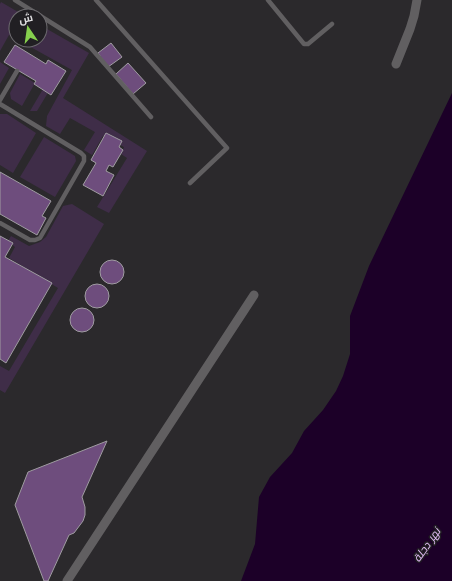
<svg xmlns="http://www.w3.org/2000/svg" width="452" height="581" font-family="'Work Sans',Cairo,sans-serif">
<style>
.green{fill:#3f2d48}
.water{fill:#1c0028}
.building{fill:#6e4d7d;stroke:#9f9ca1}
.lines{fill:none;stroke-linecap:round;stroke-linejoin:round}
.lane{stroke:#615f61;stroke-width:4.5}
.street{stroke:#615f61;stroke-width:9}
.labels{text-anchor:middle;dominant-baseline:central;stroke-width:3;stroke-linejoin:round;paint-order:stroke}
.water-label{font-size:11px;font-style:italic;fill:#e7c0fb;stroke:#211f23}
</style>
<rect width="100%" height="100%" fill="#2b292c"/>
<path class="green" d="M 1,2 L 25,16 L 16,16 L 16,39 L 9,35 L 0,51 L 0,4 Z
M 40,25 L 89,53 L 63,98 L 147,151 L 109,213 L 97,207 L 127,158 L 121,154 L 124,147 L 103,136 L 92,155 L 84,150 L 95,132 L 70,118 L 60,134 L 46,126 L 47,116 L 72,70 L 18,40 L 40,40 Z
M 0,62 L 9,68 L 0,84 Z
M 20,74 L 35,83 L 22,106 L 11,99 L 10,93 Z
M 43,89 L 49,91 L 37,111 L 30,111 Z
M 0,114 L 7,114 L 36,133 L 13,173 L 0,165 Z
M 44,137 L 75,156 L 76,161 L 55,197 L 20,177 Z
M 72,204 L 104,224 L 5,393 L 0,390 L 0,366 L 9,371 L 58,288 L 9,258 L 15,247 L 8,241 L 11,236 L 29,246 L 40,242 L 46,237 L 63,206 Z"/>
<path class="water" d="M 452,93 L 452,581 L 241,581 L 255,544 L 259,497 L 270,477 L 292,453 L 304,431 L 323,410 L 336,391 L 343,376 L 350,354 L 350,316 L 369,266 Z"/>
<path class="building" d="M 111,43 L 122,57 L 108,67 L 98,53 Z
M 15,45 L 46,64 L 48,60 L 66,71 L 51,95 L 34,84 L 36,81 L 4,62 Z
M 128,63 L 146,83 L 133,94 L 116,74 Z
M 106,133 L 122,141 L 119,147 L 123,150 L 113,167 L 109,165 L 106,171 L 114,175 L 103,196 L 83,185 L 96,163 L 91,160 Z
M 0,172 L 51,201 L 42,216 L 46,218 L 37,235 L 0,214 Z
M 0,236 L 13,243 L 5,257 L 52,283 L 6,363 L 0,359 Z
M100 272a12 12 0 1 1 24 0a12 12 0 1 1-24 0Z
M85 296a12 12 0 1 1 24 0a12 12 0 1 1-24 0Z
M70 320a12 12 0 1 1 24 0a12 12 0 1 1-24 0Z
M 107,441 L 82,497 L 85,507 L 85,515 L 83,521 L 74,533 L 69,535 L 48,581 L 44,581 L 15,505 L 28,472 Z"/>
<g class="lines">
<path class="lane" d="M 15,0 L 90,47 L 151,117
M 96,0 L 227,148 L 190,183
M 268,0 L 304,44 L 308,44 L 332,24
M 0,100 L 17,71
M 0,104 L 81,153 L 84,156 L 84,161 L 40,238 L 35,240 L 30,240 L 0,223"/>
<path class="street" d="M 396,64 L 410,29 L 414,16 L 417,0
M 67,581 L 254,295"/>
</g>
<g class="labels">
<g class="water-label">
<text transform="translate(427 545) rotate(-55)">نهر دجلة</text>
</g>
</g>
<g transform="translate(28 28) rotate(347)"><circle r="19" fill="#211f23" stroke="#6d6b6f"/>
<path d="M0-3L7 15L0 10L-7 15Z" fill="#85cf4d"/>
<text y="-6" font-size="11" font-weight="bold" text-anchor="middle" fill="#dfdee0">ش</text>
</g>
</svg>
